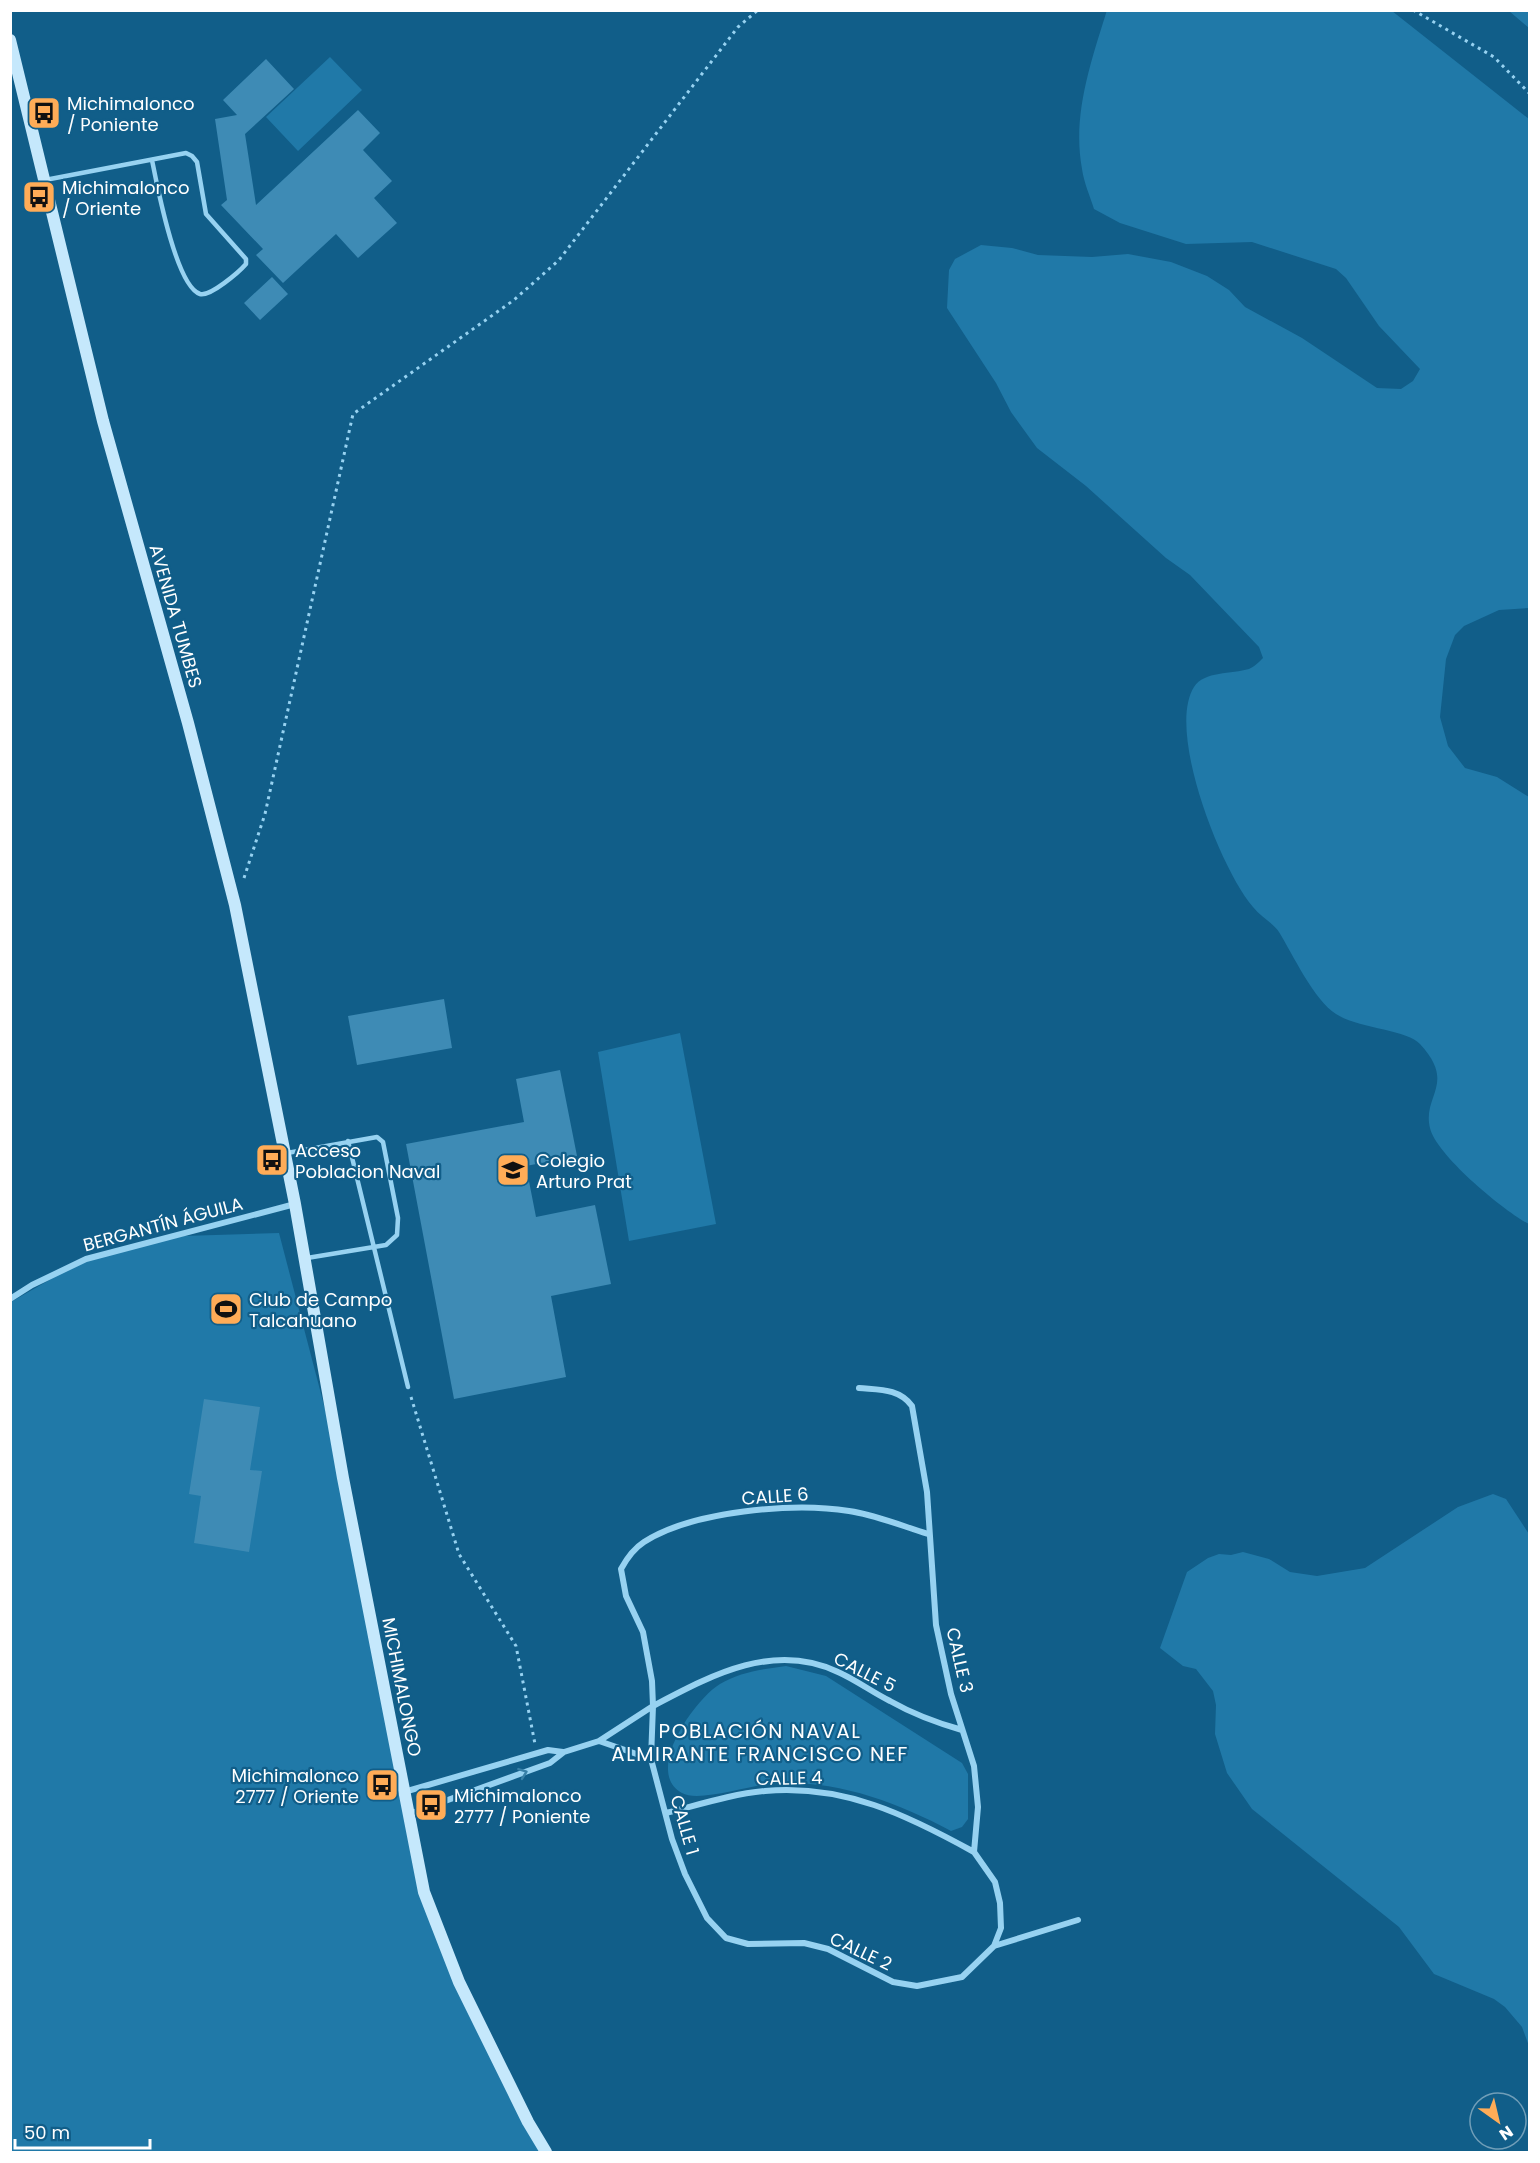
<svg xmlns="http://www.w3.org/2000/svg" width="1540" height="2163" font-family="Poppins,sans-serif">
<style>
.green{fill:#2079a8}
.building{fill:#3e8bb5}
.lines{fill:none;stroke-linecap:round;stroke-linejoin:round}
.path{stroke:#97d2f1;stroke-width:3;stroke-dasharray:3 4.5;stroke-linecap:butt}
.lane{stroke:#97d2f1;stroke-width:4.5}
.street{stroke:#97d2f1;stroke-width:6}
.secondary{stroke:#c5e8fc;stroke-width:12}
.oneway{stroke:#3981a8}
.labels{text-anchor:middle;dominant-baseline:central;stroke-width:4.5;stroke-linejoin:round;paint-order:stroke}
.poi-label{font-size:18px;fill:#fff;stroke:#115e89;text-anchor:start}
.street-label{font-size:18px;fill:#fff;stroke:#115e89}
.neighbourhood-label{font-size:20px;letter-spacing:1.5px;fill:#fff;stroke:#115e89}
</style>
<rect width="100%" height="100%" fill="#115e89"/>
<path class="green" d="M 1107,10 L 1392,11 L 1529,119 L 1529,608 L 1499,610 L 1464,626 L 1455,635 L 1446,659 L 1440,717 L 1448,746 L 1465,768 L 1497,777 L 1529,797 L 1529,1224 C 1505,1212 1436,1155 1430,1128 C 1422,1095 1457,1084 1420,1044 C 1408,1030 1357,1028 1336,1014 C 1314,1000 1293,955 1279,932 C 1272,922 1261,917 1253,907 C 1221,870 1166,731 1194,687 C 1204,671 1232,674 1249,669 C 1254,667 1259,662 1263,658 L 1259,647 L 1190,575 L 1166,558 L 1086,486 L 1037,448 L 1011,412 L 996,383 L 947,308 L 949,270 L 955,259 L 981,245 L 1012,248 L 1038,255 L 1092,257 L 1128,254 L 1171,262 L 1207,276 L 1229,290 L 1245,307 L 1302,338 L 1377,388 L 1401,389 L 1413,381 L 1420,369 L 1379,326 L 1346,278 L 1336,269 L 1252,242 L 1186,244 L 1120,223 L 1094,209 C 1090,196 1084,183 1082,169 C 1072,115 1091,62 1107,10 Z
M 1509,11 L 1529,11 L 1529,28 Z
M 330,57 L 362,90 L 298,151 L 266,117 Z
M 680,1033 L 716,1224 L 629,1241 L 598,1052 Z
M 279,1233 L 343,1478 L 426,1900 L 547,2152 L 11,2152 L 11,1302 L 86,1259 L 183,1236 Z
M 1493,1494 L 1506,1499 L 1529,1534 L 1529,2046 L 1522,2027 L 1505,2007 L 1494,1999 L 1434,1974 L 1399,1927 L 1252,1809 L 1227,1773 L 1215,1734 L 1216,1705 L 1213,1691 L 1196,1669 L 1183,1666 L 1160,1648 L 1187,1572 L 1208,1558 L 1219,1554 L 1231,1555 L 1243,1552 L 1269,1559 L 1290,1572 L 1317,1576 L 1365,1568 L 1458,1507 Z
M 786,1666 L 826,1676 L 962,1763 L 968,1774 L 968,1819 L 962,1827 L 951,1831 C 896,1802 840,1781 776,1783 C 754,1784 699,1803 682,1793 C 643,1772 695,1699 720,1684 C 740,1672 764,1669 786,1666 Z"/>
<path class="building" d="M 266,59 L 294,89 L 245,134 L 256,205 L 358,110 L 380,133 L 363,150 L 392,181 L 374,198 L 397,223 L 358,258 L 336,234 L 283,283 L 256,255 L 263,249 L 221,205 L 227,200 L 215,119 L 237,115 L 223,100 Z
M 272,277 L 288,294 L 260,320 L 244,303 Z
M 444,999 L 452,1048 L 357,1065 L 348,1016 Z
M 560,1070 L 577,1156 L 526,1166 L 536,1217 L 595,1205 L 611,1284 L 551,1296 L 566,1377 L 454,1399 L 406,1144 L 524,1122 L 516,1079 Z
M 204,1399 L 260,1407 L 250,1470 L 262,1471 L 249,1552 L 194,1543 L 201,1496 L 189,1494 Z"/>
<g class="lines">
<path class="path" d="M 1413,10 L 1494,57 L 1530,94
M 244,878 L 265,814 L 353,414 L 514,300 L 559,260 L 738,27 L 758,10
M 411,1397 L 459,1554 L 516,1646 L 535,1744"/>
<path class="lane" d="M 45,180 L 186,153 L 192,156 L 197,162 L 206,214 L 246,259 L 246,264 C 239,272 210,297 200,294 C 176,286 157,185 152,160
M 348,1141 L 408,1387
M 287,1153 L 377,1137 L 383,1142 L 398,1218 L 397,1235 L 386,1245 L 307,1258"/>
<path class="street" d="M 10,1299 L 32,1285 L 86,1259 L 295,1204
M 859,1388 C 878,1390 899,1388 912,1406 L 927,1492 L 936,1625 L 951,1694 L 974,1766 L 978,1807 L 974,1852 L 995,1882 L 1000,1903 L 1001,1928 L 994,1946 L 962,1977 L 917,1986 L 893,1982 L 828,1949 L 804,1943 L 748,1944 L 726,1938 L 707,1918 L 685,1874 L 672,1839 L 651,1759 L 653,1706 C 710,1676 773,1641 838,1672 C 856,1680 872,1692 890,1701 C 913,1714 937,1723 962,1730
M 599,1741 L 651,1759
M 404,1792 L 548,1750 L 563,1752
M 666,1813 C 698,1805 732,1794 765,1791 C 844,1784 907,1815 974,1852
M 409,1814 L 550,1763 L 564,1752 L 599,1741 L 653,1706 L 652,1681 L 643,1632 L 626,1596 L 621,1569 C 627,1558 633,1549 644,1542 C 692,1511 794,1502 849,1511 C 876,1515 902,1526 928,1534
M 994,1946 L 1078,1920"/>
<path class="secondary" d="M 10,40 L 103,421 L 188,723 L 235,905 L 295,1204 L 343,1478 L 424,1892 L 459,1982 L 528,2122 L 546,2152"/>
</g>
<defs><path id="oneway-chevron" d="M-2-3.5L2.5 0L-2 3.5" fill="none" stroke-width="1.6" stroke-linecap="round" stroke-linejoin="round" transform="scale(1.5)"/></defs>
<use class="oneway" href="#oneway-chevron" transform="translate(523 1773) rotate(-20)"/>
<defs>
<g id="bus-square" transform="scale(1.725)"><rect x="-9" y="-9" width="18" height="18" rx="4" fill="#ffac57" stroke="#115e89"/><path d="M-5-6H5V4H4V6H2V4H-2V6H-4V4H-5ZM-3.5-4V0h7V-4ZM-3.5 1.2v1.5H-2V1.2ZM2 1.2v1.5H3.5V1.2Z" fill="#111"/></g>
<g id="school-square" transform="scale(1.725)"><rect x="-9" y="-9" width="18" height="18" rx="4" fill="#ffac57" stroke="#115e89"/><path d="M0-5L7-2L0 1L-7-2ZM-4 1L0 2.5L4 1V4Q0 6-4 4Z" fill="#111"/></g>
<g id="stadium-square" transform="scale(1.725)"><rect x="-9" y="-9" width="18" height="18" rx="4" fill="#ffac57" stroke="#115e89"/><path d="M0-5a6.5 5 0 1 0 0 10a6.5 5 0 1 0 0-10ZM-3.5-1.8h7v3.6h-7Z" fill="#111"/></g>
</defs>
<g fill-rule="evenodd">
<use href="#bus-square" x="44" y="113"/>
<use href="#bus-square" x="39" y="197"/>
<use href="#bus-square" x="272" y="1160"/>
<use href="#school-square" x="513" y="1170"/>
<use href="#stadium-square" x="226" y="1309"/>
<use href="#bus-square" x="382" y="1785"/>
<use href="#bus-square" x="431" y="1805"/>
</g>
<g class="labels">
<g class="poi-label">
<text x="67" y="103">Michimalonco<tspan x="67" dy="21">/ Poniente</tspan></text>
<text x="62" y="187">Michimalonco<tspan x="62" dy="21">/ Oriente</tspan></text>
<text x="295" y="1150">Acceso<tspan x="295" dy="21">Poblacion Naval</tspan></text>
<text x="536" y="1160">Colegio<tspan x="536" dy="21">Arturo Prat</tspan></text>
<text x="249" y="1299">Club de Campo<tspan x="249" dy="21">Talcahuano</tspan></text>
<text x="359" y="1775" text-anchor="end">Michimalonco<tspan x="359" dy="21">2777 / Oriente</tspan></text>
<text x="454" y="1795">Michimalonco<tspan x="454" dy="21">2777 / Poniente</tspan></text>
</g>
<g class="street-label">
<text transform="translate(176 616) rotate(74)">AVENIDA TUMBES</text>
<text transform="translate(163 1224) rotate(-15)">BERGANTÍN ÁGUILA</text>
<text transform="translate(775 1496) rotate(-4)">CALLE 6</text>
<text transform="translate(960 1660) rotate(77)">CALLE 3</text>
<text transform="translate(865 1672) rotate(27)">CALLE 5</text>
<text transform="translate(402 1687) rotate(79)">MICHIMALONGO</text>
<text transform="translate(789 1778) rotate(-1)">CALLE 4</text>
<text transform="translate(685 1825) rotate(74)">CALLE 1</text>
<text transform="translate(861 1951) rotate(25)">CALLE 2</text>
</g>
<g class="neighbourhood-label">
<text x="760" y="1731">POBLACIÓN NAVAL<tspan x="760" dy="23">ALMIRANTE FRANCISCO NEF</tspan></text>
</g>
</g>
<rect width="1540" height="2163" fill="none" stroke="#ffffff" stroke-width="24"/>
<g transform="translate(1498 2121) rotate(146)"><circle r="28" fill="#115e89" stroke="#709eb8" stroke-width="1.5"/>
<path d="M0-4.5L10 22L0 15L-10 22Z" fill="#ffac57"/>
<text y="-9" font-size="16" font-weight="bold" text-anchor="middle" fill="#ffffff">N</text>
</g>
<path d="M15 2139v9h135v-9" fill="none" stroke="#ffffff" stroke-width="3"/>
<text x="24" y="2139" font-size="18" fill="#ffffff" stroke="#115e89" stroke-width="4.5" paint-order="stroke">50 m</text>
</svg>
